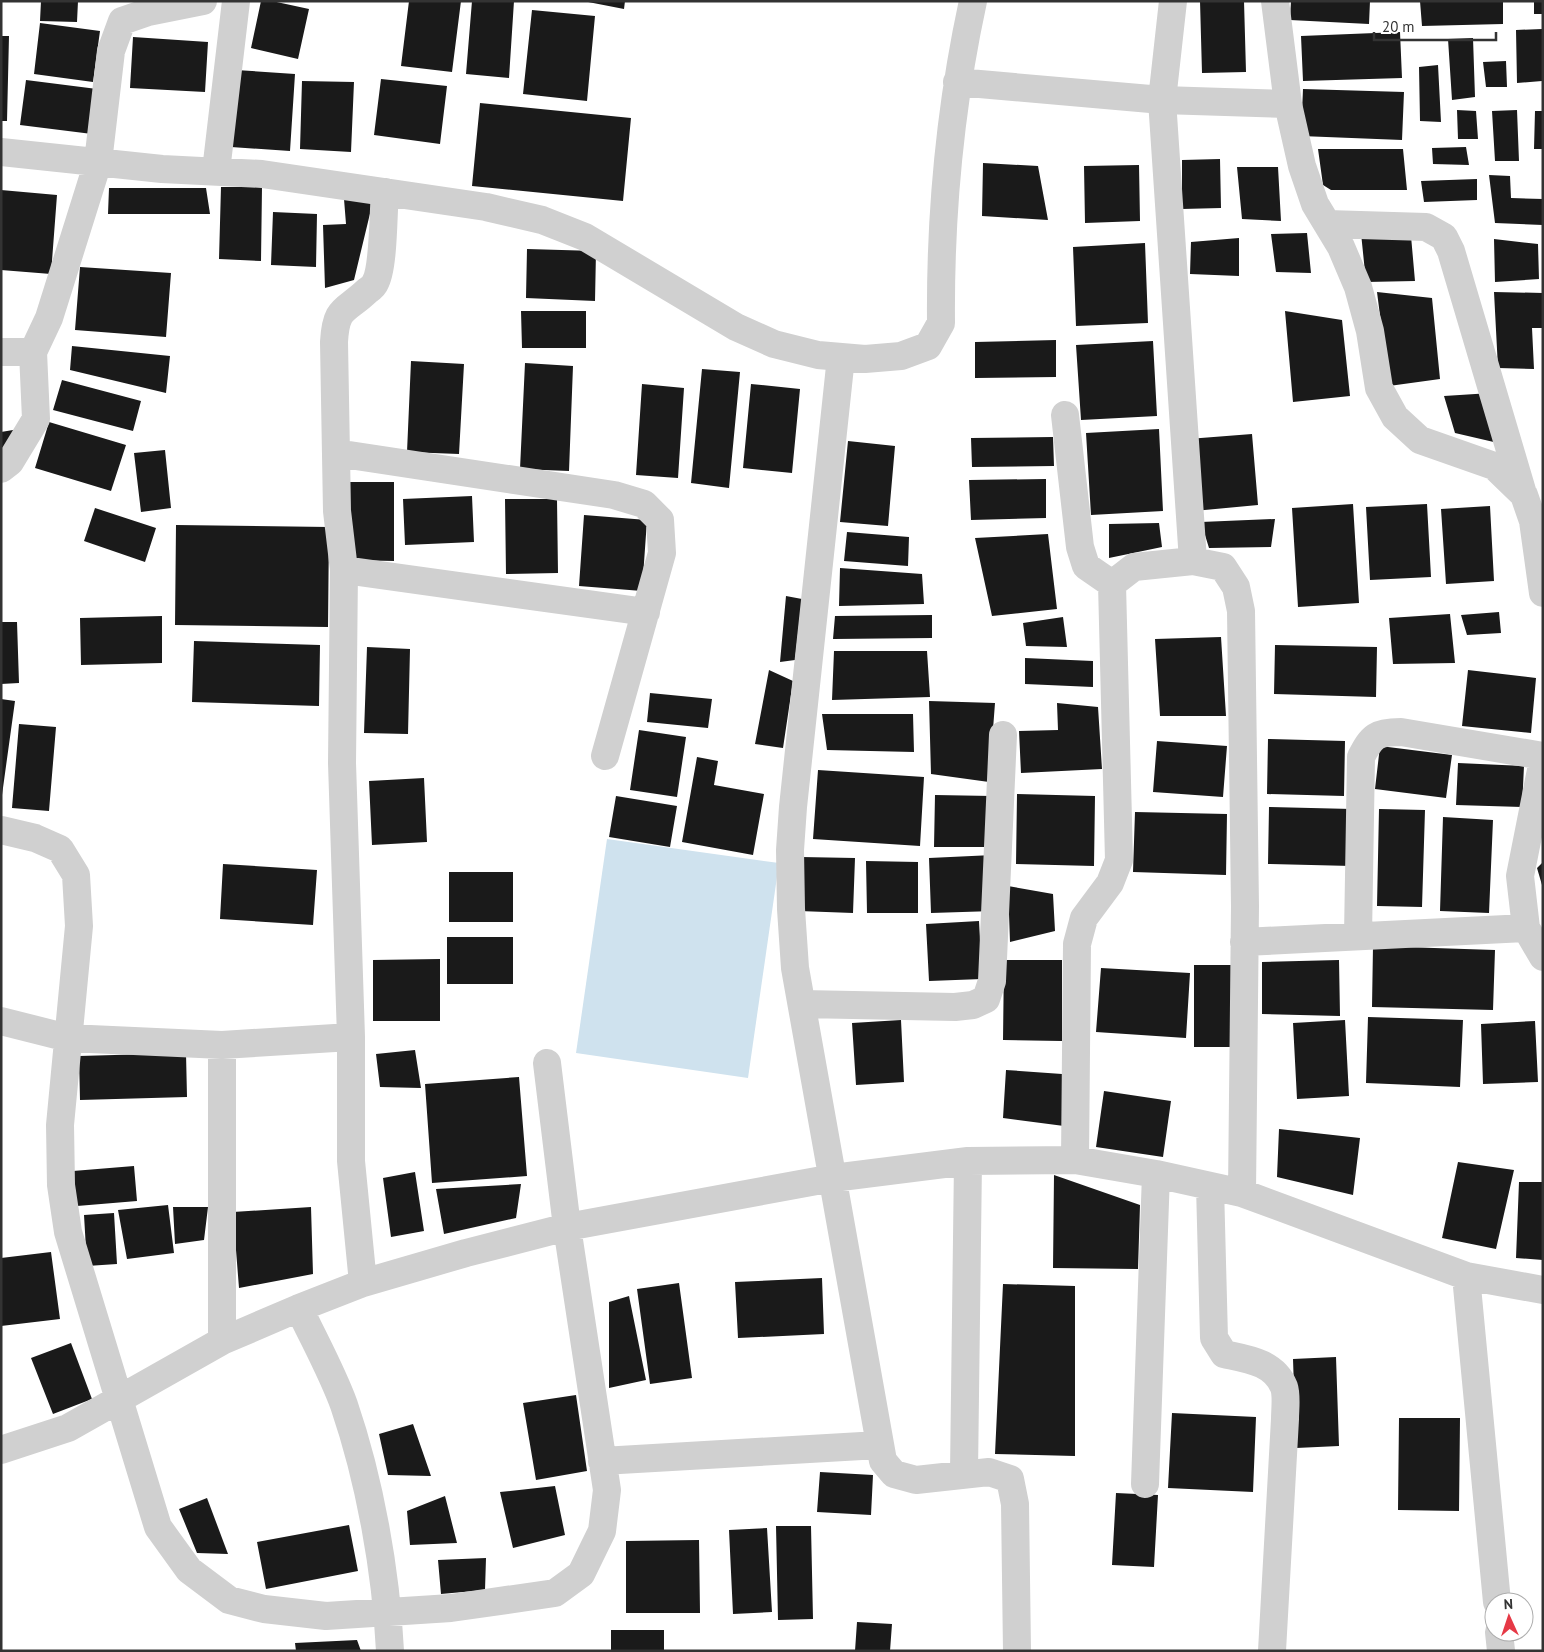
<svg xmlns="http://www.w3.org/2000/svg" width="1544" height="1652" font-family="'PT Sans',sans-serif">
<style>
.water{fill:#cfe2ee}
.building{fill:#1a1a1a}
.lines{fill:none;stroke-linecap:round;stroke-linejoin:round}
.minor{stroke:#d0d0d0;stroke-width:28}
</style>
<rect width="100%" height="100%" fill="#fff"/>
<path class="water" d="M 607,839 L 779,863 L 748,1078 L 576,1053 Z"/>
<path class="building" d="M 41,1 L 78,1 L 77,22 L 40,21 Z
M 261,1 L 272,1 L 309,9 L 298,59 L 251,48 Z
M 409,1 L 461,1 L 452,72 L 401,66 Z
M 472,1 L 514,1 L 509,78 L 466,74 Z
M 583,1 L 625,1 L 624,9 Z
M 1200,1 L 1244,1 L 1246,72 L 1202,73 Z
M 1291,1 L 1370,1 L 1369,24 L 1290,20 Z
M 1420,1 L 1503,1 L 1503,24 L 1422,26 Z
M 1534,1 L 1543,1 L 1543,14 L 1534,14 Z
M 532,10 L 595,16 L 587,101 L 523,94 Z
M 40,23 L 100,31 L 93,82 L 34,74 Z
M 1542,29 L 1542,81 L 1517,83 L 1516,30 Z
M 1400,32 L 1402,78 L 1303,81 L 1301,36 Z
M 1,36 L 9,36 L 7,121 L 1,121 Z
M 133,37 L 208,42 L 205,92 L 130,88 Z
M 1473,38 L 1475,97 L 1452,100 L 1448,39 Z
M 1506,61 L 1507,87 L 1486,87 L 1483,62 Z
M 1438,65 L 1441,122 L 1420,121 L 1419,67 Z
M 236,70 L 295,74 L 290,151 L 231,147 Z
M 381,79 L 447,86 L 440,144 L 374,135 Z
M 26,80 L 97,89 L 92,134 L 20,125 Z
M 302,81 L 354,82 L 351,152 L 300,149 Z
M 1303,89 L 1404,92 L 1402,140 L 1301,136 Z
M 480,103 L 631,118 L 623,201 L 472,186 Z
M 1457,110 L 1476,111 L 1478,139 L 1458,139 Z
M 1517,110 L 1519,161 L 1495,161 L 1492,111 Z
M 1535,111 L 1543,111 L 1543,149 L 1534,149 Z
M 1466,147 L 1469,165 L 1433,164 L 1432,148 Z
M 1318,149 L 1403,149 L 1407,190 L 1331,190 L 1323,185 Z
M 1220,159 L 1221,208 L 1182,209 L 1182,160 Z
M 983,163 L 1038,166 L 1048,220 L 982,216 Z
M 1139,165 L 1140,221 L 1085,223 L 1084,166 Z
M 1237,167 L 1278,167 L 1281,221 L 1242,219 Z
M 1489,175 L 1510,176 L 1511,198 L 1543,199 L 1543,225 L 1495,223 Z
M 1477,179 L 1477,200 L 1424,202 L 1421,181 Z
M 221,187 L 262,187 L 261,261 L 219,259 Z
M 109,188 L 206,188 L 210,214 L 108,214 Z
M 1,190 L 57,195 L 51,274 L 1,270 Z
M 374,197 L 354,280 L 325,288 L 323,225 L 346,224 L 344,199 Z
M 273,212 L 317,214 L 316,267 L 271,265 Z
M 1307,233 L 1311,273 L 1276,272 L 1271,234 Z
M 1361,233 L 1411,236 L 1415,281 L 1366,282 Z
M 1239,238 L 1239,276 L 1190,274 L 1191,242 Z
M 1494,239 L 1538,244 L 1539,279 L 1495,282 Z
M 1145,243 L 1148,323 L 1076,326 L 1073,247 Z
M 527,249 L 596,251 L 595,301 L 526,298 Z
M 80,267 L 171,273 L 166,337 L 75,330 Z
M 1377,292 L 1432,298 L 1440,379 L 1389,386 Z
M 1494,292 L 1543,293 L 1543,328 L 1532,328 L 1534,369 L 1498,368 Z
M 521,311 L 586,311 L 586,348 L 522,348 Z
M 1285,311 L 1342,320 L 1350,396 L 1293,402 Z
M 1056,340 L 1056,377 L 975,378 L 975,342 Z
M 1153,341 L 1157,416 L 1081,420 L 1076,345 Z
M 72,346 L 170,356 L 166,393 L 70,370 Z
M 411,361 L 464,364 L 459,454 L 407,452 Z
M 525,363 L 573,366 L 569,471 L 520,469 Z
M 702,369 L 740,372 L 729,488 L 691,483 Z
M 62,380 L 141,401 L 133,431 L 53,410 Z
M 642,384 L 684,388 L 678,478 L 636,475 Z
M 751,384 L 800,389 L 792,473 L 743,468 Z
M 1491,393 L 1498,443 L 1455,433 L 1444,396 Z
M 49,422 L 126,445 L 111,491 L 35,468 Z
M 1159,429 L 1163,511 L 1091,515 L 1086,433 Z
M 13,430 L 16,444 L 1,448 L 1,432 Z
M 1252,434 L 1258,505 L 1194,511 L 1188,439 Z
M 1053,437 L 1054,466 L 972,467 L 971,438 Z
M 848,441 L 895,446 L 888,526 L 840,522 Z
M 165,450 L 171,508 L 141,512 L 134,453 Z
M 1046,479 L 1046,518 L 971,520 L 969,480 Z
M 349,482 L 394,482 L 394,561 L 348,560 Z
M 472,496 L 474,542 L 405,545 L 403,499 Z
M 505,499 L 557,499 L 558,573 L 506,574 Z
M 1353,504 L 1359,603 L 1298,607 L 1292,508 Z
M 1427,504 L 1431,577 L 1370,580 L 1366,507 Z
M 1490,506 L 1494,581 L 1446,584 L 1441,509 Z
M 95,508 L 156,528 L 145,562 L 84,541 Z
M 584,515 L 647,520 L 642,591 L 579,586 Z
M 1275,519 L 1271,547 L 1209,548 L 1201,522 Z
M 1159,523 L 1162,547 L 1109,558 L 1109,524 Z
M 176,525 L 329,527 L 328,627 L 175,625 Z
M 847,532 L 909,537 L 908,566 L 844,561 Z
M 1048,534 L 1057,609 L 992,616 L 975,538 Z
M 840,568 L 922,574 L 924,604 L 839,606 Z
M 786,596 L 802,599 L 795,660 L 780,662 Z
M 1499,612 L 1501,633 L 1467,635 L 1461,615 Z
M 1450,614 L 1455,663 L 1393,664 L 1389,618 Z
M 932,615 L 932,638 L 833,639 L 835,616 Z
M 162,616 L 162,663 L 81,665 L 80,618 Z
M 1063,617 L 1067,647 L 1026,646 L 1023,623 Z
M 1,622 L 17,622 L 19,683 L 1,684 Z
M 1221,637 L 1226,716 L 1160,716 L 1155,639 Z
M 194,641 L 320,645 L 319,706 L 192,702 Z
M 1275,645 L 1377,647 L 1376,697 L 1274,694 Z
M 367,647 L 410,649 L 408,734 L 364,733 Z
M 834,651 L 927,651 L 930,697 L 832,700 Z
M 1025,658 L 1093,661 L 1093,687 L 1025,684 Z
M 769,670 L 793,681 L 783,748 L 755,744 Z
M 1468,670 L 1536,678 L 1531,733 L 1462,726 Z
M 650,693 L 712,699 L 708,728 L 647,722 Z
M 1,699 L 15,701 L 2,795 L 1,795 Z
M 929,701 L 995,703 L 989,782 L 931,774 Z
M 1057,703 L 1098,707 L 1102,769 L 1021,773 L 1019,731 L 1058,730 Z
M 822,714 L 913,714 L 914,752 L 827,750 Z
M 19,724 L 56,727 L 49,811 L 12,808 Z
M 639,730 L 686,737 L 677,797 L 630,790 Z
M 1268,739 L 1345,741 L 1344,796 L 1267,794 Z
M 1157,741 L 1227,746 L 1223,797 L 1153,792 Z
M 1380,746 L 1452,755 L 1446,798 L 1375,789 Z
M 697,757 L 718,761 L 714,785 L 764,794 L 753,855 L 682,842 Z
M 1458,763 L 1524,766 L 1522,807 L 1456,805 Z
M 818,770 L 924,777 L 920,846 L 813,839 Z
M 424,778 L 427,842 L 372,845 L 369,781 Z
M 1017,794 L 1095,796 L 1094,866 L 1016,864 Z
M 935,795 L 992,796 L 992,847 L 934,847 Z
M 616,796 L 677,806 L 670,847 L 609,837 Z
M 1269,807 L 1352,809 L 1352,866 L 1268,864 Z
M 1379,809 L 1425,810 L 1422,907 L 1377,906 Z
M 1135,812 L 1227,814 L 1226,875 L 1133,872 Z
M 1443,817 L 1493,820 L 1489,913 L 1440,911 Z
M 993,855 L 994,911 L 931,913 L 929,858 Z
M 801,857 L 855,858 L 853,913 L 799,911 Z
M 866,861 L 918,862 L 918,913 L 867,913 Z
M 1543,862 L 1543,885 L 1542,885 L 1537,868 Z
M 223,864 L 317,870 L 313,925 L 220,919 Z
M 449,872 L 513,872 L 513,922 L 449,922 Z
M 1008,886 L 1053,894 L 1055,931 L 1010,942 Z
M 979,921 L 982,979 L 929,981 L 926,924 Z
M 447,937 L 513,937 L 513,984 L 447,984 Z
M 1373,946 L 1495,950 L 1493,1010 L 1372,1007 Z
M 440,959 L 440,1021 L 373,1021 L 373,960 Z
M 1004,960 L 1062,960 L 1062,1041 L 1003,1040 Z
M 1339,960 L 1340,1016 L 1262,1014 L 1262,962 Z
M 1194,965 L 1232,965 L 1231,1047 L 1194,1047 Z
M 1101,968 L 1190,973 L 1186,1038 L 1096,1032 Z
M 1368,1017 L 1463,1020 L 1460,1087 L 1366,1083 Z
M 901,1020 L 904,1082 L 856,1085 L 852,1023 Z
M 1345,1020 L 1349,1096 L 1297,1099 L 1293,1023 Z
M 1535,1021 L 1538,1082 L 1483,1084 L 1481,1024 Z
M 415,1050 L 421,1088 L 380,1087 L 376,1054 Z
M 186,1053 L 187,1097 L 80,1100 L 79,1056 Z
M 1006,1070 L 1062,1074 L 1064,1126 L 1003,1118 Z
M 519,1077 L 527,1176 L 432,1183 L 425,1084 Z
M 1104,1091 L 1171,1101 L 1163,1157 L 1096,1147 Z
M 1279,1129 L 1360,1138 L 1353,1195 L 1277,1177 Z
M 1458,1162 L 1514,1170 L 1496,1249 L 1442,1238 Z
M 134,1166 L 137,1201 L 77,1206 L 73,1171 Z
M 415,1172 L 424,1231 L 391,1237 L 383,1178 Z
M 1054,1175 L 1140,1205 L 1138,1269 L 1053,1268 Z
M 1519,1182 L 1543,1182 L 1543,1260 L 1516,1258 Z
M 521,1184 L 516,1218 L 444,1234 L 436,1189 Z
M 168,1205 L 174,1253 L 127,1259 L 118,1210 Z
M 173,1207 L 208,1207 L 204,1240 L 175,1244 Z
M 311,1207 L 313,1274 L 239,1288 L 233,1212 Z
M 114,1213 L 117,1264 L 87,1266 L 84,1215 Z
M 51,1252 L 60,1319 L 1,1326 L 1,1258 Z
M 822,1278 L 824,1334 L 738,1338 L 735,1282 Z
M 679,1283 L 692,1378 L 650,1384 L 637,1289 Z
M 1003,1284 L 1075,1286 L 1075,1456 L 995,1454 Z
M 629,1296 L 646,1380 L 609,1388 L 609,1302 Z
M 71,1343 L 92,1399 L 53,1414 L 31,1358 Z
M 1336,1357 L 1339,1446 L 1296,1448 L 1293,1359 Z
M 576,1395 L 587,1471 L 536,1480 L 523,1403 Z
M 1172,1413 L 1256,1417 L 1253,1492 L 1168,1488 Z
M 1399,1418 L 1460,1418 L 1459,1511 L 1398,1510 Z
M 413,1424 L 431,1476 L 388,1475 L 379,1434 Z
M 820,1472 L 873,1475 L 871,1515 L 817,1512 Z
M 555,1486 L 565,1535 L 513,1548 L 500,1492 Z
M 1116,1493 L 1158,1495 L 1154,1567 L 1112,1565 Z
M 445,1496 L 457,1543 L 410,1545 L 407,1511 Z
M 207,1498 L 228,1554 L 197,1553 L 179,1509 Z
M 349,1525 L 358,1571 L 266,1589 L 257,1542 Z
M 776,1526 L 811,1526 L 813,1619 L 778,1620 Z
M 767,1528 L 772,1612 L 733,1614 L 729,1530 Z
M 699,1540 L 700,1613 L 626,1613 L 626,1541 Z
M 486,1558 L 485,1590 L 441,1594 L 438,1560 Z
M 857,1622 L 892,1624 L 890,1651 L 855,1651 Z
M 611,1630 L 664,1630 L 664,1651 L 611,1651 Z
M 357,1640 L 361,1651 L 296,1651 L 295,1643 Z"/>
<g class="lines">
<path class="minor" d="M 1173,1 L 1162,100 L 1193,561
M 1275,1 L 1288,104 L 1302,166 L 1315,204 L 1341,247 L 1358,287 L 1370,331 L 1379,388 L 1395,417 L 1420,440 L 1494,466 L 1524,495 L 1533,521 L 1543,593
M 957,82 L 1162,100 L 1288,104
M 1,152 L 162,169 L 262,174 L 486,207 L 542,220 L 585,237 L 736,327 L 774,344 L 818,355 L 865,359 L 901,356 L 928,346 L 941,323 C 940,215 950,107 973,1
M 216,171 L 236,1
M 1327,224 L 1426,227 L 1444,237 L 1451,251 L 1523,494
M 1,352 L 33,352
M 841,357 L 793,807 L 790,850 L 791,909 L 795,968 L 883,1461 L 894,1474 L 916,1480 L 989,1472 L 1010,1479 L 1015,1504 L 1017,1651
M 1065,415 L 1080,547 L 1086,566 L 1112,584
M 336,453 L 614,495 L 644,504 L 660,520 L 662,553 L 605,756
M 1,469 L 10,462 L 36,419 L 33,352 L 49,318 L 98,162 L 111,51 L 122,21 L 148,12 L 203,1
M 344,570 L 646,612
M 1543,760 L 1520,876 L 1526,928 L 1543,957
M 1,830 L 35,838 L 60,849 L 76,875 L 79,926 L 60,1125 L 61,1185 L 68,1232 L 158,1527 L 189,1570 L 229,1600 L 264,1609 L 326,1616 L 451,1608 L 555,1593 L 581,1574 L 602,1531 L 607,1490 L 567,1227 L 547,1063
M 1358,936 L 1361,757 C 1372,736 1376,732 1401,732 L 1543,756
M 1244,942 L 1526,928
M 802,1004 L 955,1007 L 973,1005 L 986,999 L 992,981 L 1003,735
M 1,1021 L 68,1038 L 222,1045 L 351,1037
M 222,1045 L 222,1341
M 1075,1160 L 1077,944 L 1084,918 L 1110,883 L 1119,860 L 1112,584 L 1134,567 L 1193,561 L 1223,567 L 1236,587 L 1241,611 L 1245,906 L 1242,1193
M 1210,1186 L 1214,1338 L 1224,1354 C 1247,1359 1274,1362 1284,1387 C 1287,1396 1285,1409 1285,1419 L 1272,1651
M 1466,1276 L 1497,1602
M 363,1283 L 351,1161 L 351,1037 L 342,763 L 344,570 L 337,511 L 334,342 C 336,306 345,312 367,291 C 370,289 374,286 375,283 C 384,268 383,212 385,192
M 299,1308 C 314,1340 332,1372 344,1405 C 370,1481 386,1571 390,1651
M 1,1450 L 68,1428 L 222,1341 L 299,1308 L 363,1283 L 466,1253 L 567,1227 L 833,1178 L 968,1161 L 1075,1160 L 1156,1174 L 1242,1193 L 1466,1276 L 1543,1290
M 602,1461 L 879,1445
M 964,1473 L 968,1161
M 1145,1484 L 1156,1174
M 1499,1632 L 1501,1651"/>
</g>
<rect width="1544" height="1652" fill="none" stroke="#333333" stroke-width="5"/>
<g transform="translate(1509 1617) rotate(357)"><circle r="24" fill="#ffffff" stroke="#adadad"/>
<path d="M0-4L9 19L0 12L-9 19Z" fill="#e63946"/>
<text y="-8" font-size="14" font-weight="bold" text-anchor="middle" fill="#333333">N</text>
</g>
<path d="M1374 32v8h122v-8" fill="none" stroke="#333333" stroke-width="2.5"/>
<text x="1382" y="32" font-size="15" fill="#333333" stroke="#ffffff" stroke-width="4" paint-order="stroke">20 m</text>
</svg>
